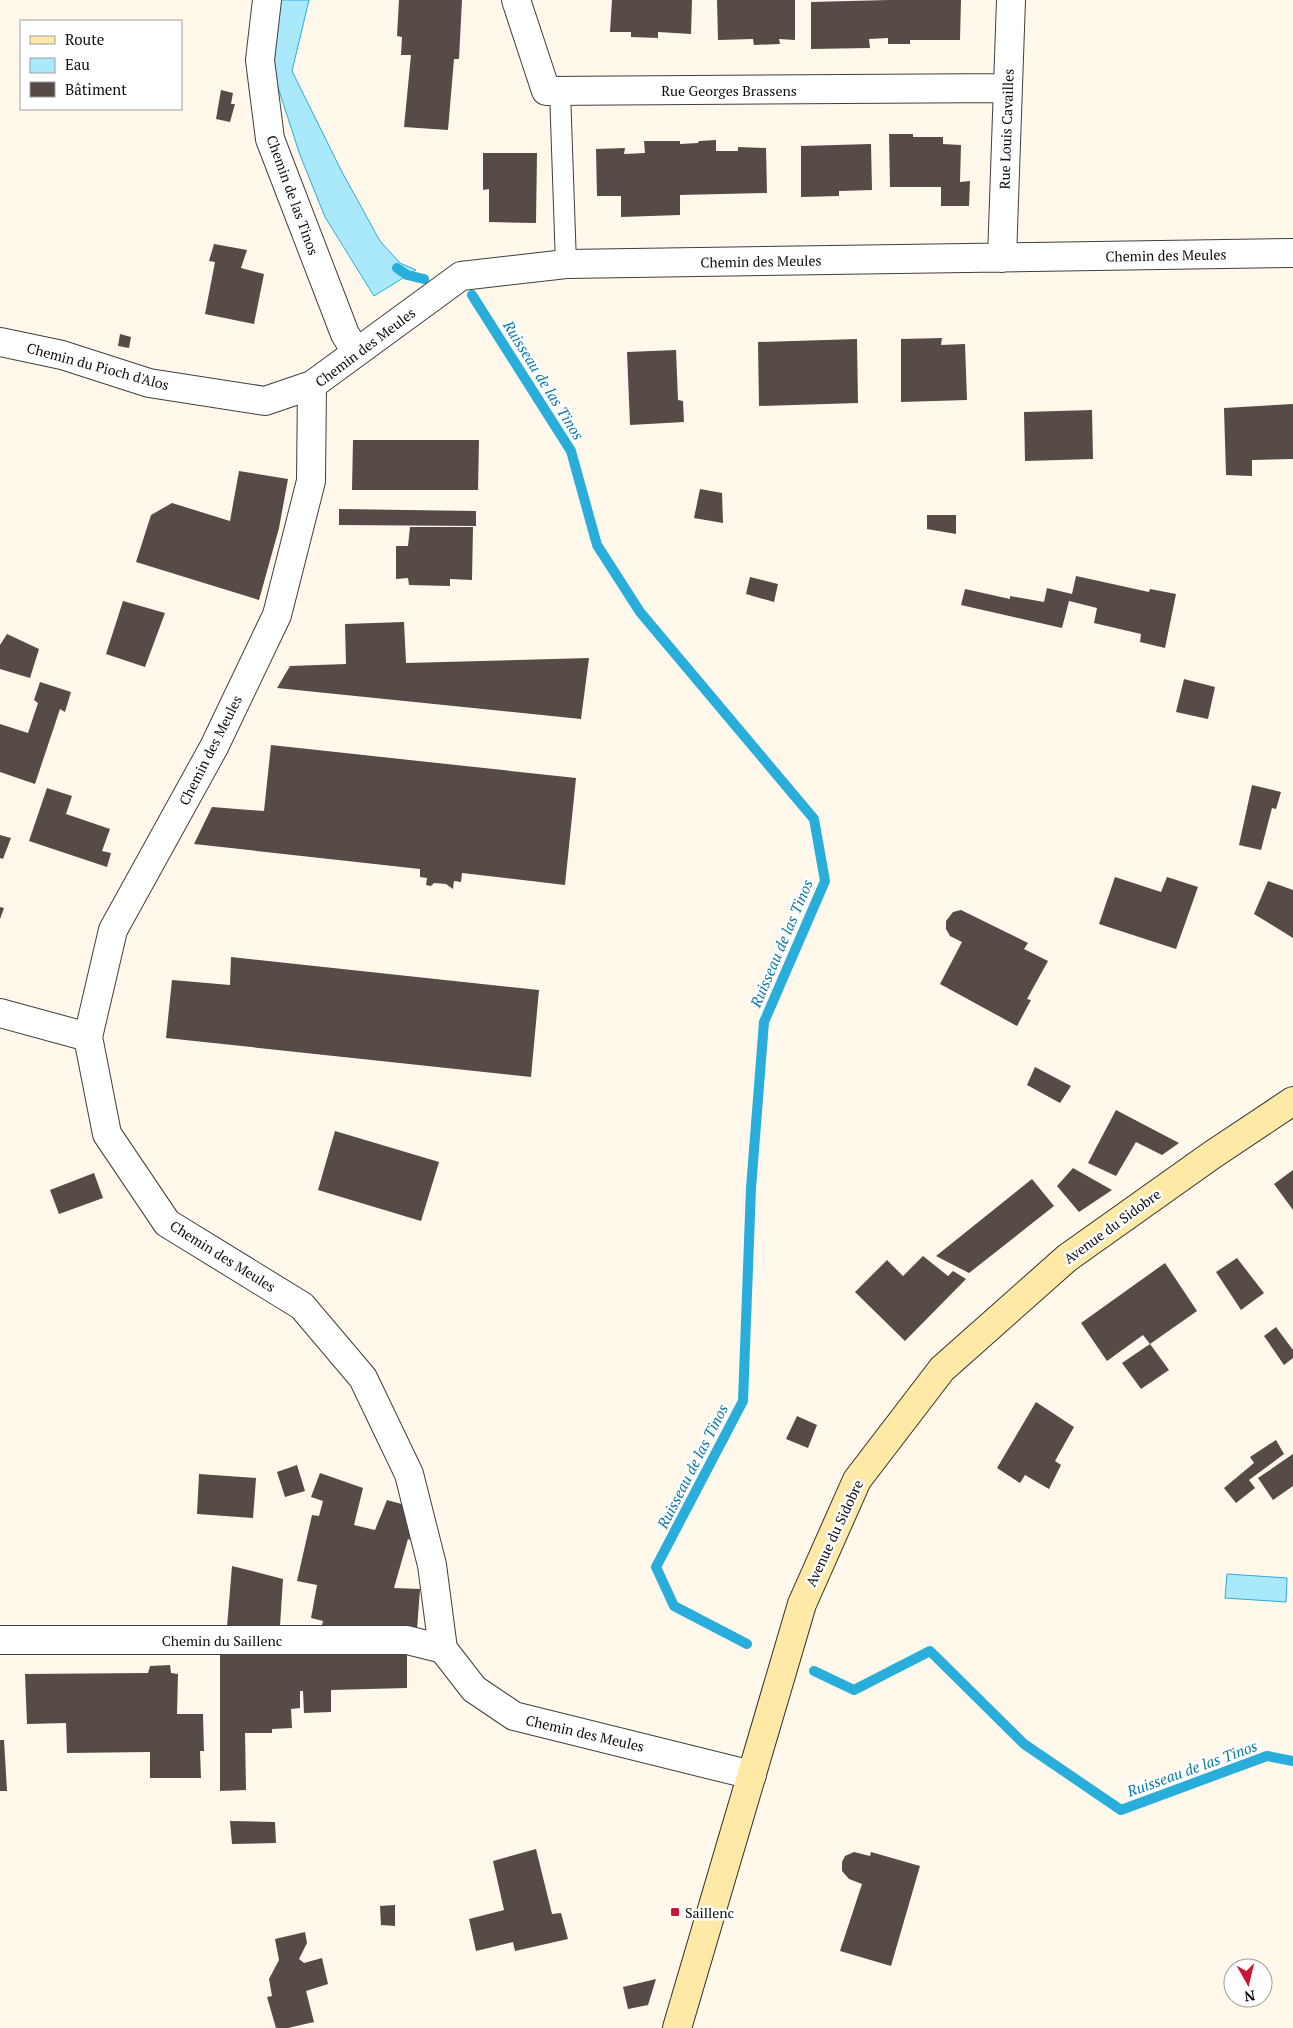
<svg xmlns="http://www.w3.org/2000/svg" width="1293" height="2028" font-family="'PT Serif',serif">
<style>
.water{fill:#aae9fc;stroke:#29addb}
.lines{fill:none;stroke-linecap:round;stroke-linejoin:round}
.stream{stroke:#29addb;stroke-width:10}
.building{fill:#564b47}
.lane-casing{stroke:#3f3f3f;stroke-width:22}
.street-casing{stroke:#3f3f3f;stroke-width:30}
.secondary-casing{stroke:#2e2e2e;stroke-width:30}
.lane{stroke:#fff;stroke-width:20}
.street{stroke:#fff;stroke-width:28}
.secondary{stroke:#ffe9a6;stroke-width:28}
.poi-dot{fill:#ca1638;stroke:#fff;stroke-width:2}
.labels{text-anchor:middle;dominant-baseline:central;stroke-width:5;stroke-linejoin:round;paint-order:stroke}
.street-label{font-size:14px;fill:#0c0c0c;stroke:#fff}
.poi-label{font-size:14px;fill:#0c0c0c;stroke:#fff;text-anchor:start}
.water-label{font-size:15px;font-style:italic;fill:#097aaa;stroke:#fff}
</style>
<rect width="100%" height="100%" fill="#fff8eb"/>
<path class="water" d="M 281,0 L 309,0 L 292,71 L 342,172 L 380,241 L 400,263 L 416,270 L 374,296 L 325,217 L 300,155 L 270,63 Z
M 1227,1574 L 1287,1578 L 1286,1602 L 1225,1598 Z"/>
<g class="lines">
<path class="stream" d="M 397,268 L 407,275 L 424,279
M 472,295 L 571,451 L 597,545 L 640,612 L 814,819 L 825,881 L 764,1022 L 751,1188 L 743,1401 L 656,1567 L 674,1606 L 747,1644
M 814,1671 L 854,1690 L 930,1651 L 1024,1744 L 1121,1810 L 1267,1756 L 1293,1761"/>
</g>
<path class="building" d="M 399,0 L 462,0 L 459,59 L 454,59 L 448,130 L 404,127 L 411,55 L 401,55 L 402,37 L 397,36 Z
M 612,0 L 692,0 L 691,34 L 658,32 L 658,38 L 631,37 L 631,32 L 610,32 Z
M 717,0 L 795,0 L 795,40 L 779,39 L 780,44 L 754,45 L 753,39 L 718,40 Z
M 889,0 L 961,0 L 960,40 L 910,40 L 910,44 L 888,44 L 888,38 L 869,39 L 870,48 L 811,49 L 811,2 Z
M 221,90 L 233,93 L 231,104 L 235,104 L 230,122 L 216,119 Z
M 889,134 L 913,134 L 913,137 L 943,137 L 943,144 L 961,145 L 960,182 L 970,181 L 969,206 L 941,206 L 941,187 L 890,187 Z
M 716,140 L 716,151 L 738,151 L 738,147 L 766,148 L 767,193 L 680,195 L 680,215 L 621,217 L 621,196 L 597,196 L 596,149 L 625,148 L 624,154 L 645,153 L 644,141 L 680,141 L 680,144 L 698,143 L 699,141 Z
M 871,144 L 872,190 L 839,191 L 839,196 L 801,197 L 801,146 Z
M 483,153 L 537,153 L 536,223 L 489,222 L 489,189 L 483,190 Z
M 214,244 L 247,250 L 241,268 L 264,274 L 254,324 L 205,314 L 215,262 L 209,261 Z
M 120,334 L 131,337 L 129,348 L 118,346 Z
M 942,338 L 941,345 L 965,344 L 967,400 L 901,402 L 901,339 Z
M 857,339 L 858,403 L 759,406 L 758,342 Z
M 676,350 L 678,400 L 683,401 L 684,422 L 630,425 L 627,352 Z
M 1293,404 L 1293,459 L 1252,460 L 1252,476 L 1226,475 L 1224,408 Z
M 1092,410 L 1093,459 L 1025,461 L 1024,412 Z
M 353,440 L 479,440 L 478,490 L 352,490 Z
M 239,471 L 288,479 L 279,528 L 259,600 L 136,562 L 151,515 L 172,503 L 230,521 Z
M 700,489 L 722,493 L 723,523 L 694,518 Z
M 339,509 L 476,511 L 476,526 L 339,525 Z
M 927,515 L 956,515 L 956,534 L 927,529 Z
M 410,527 L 473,527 L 472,580 L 450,579 L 450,586 L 409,585 L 408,578 L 396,579 L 396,546 L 408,546 Z
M 1076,576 L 1149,592 L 1150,589 L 1176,594 L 1165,648 L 1140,642 L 1141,634 L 1094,623 L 1097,608 L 1069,601 L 1062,628 L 961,605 L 965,589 L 1010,599 L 1010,596 L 1044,602 L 1047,588 L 1072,594 Z
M 750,577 L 778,584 L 774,602 L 746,594 Z
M 123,601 L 165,613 L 145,667 L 106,654 Z
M 404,622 L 406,663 L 589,658 L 581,719 L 277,688 L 290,666 L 346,664 L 345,624 Z
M 7,634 L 39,649 L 30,678 L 0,669 L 0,645 Z
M 1184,679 L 1215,687 L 1208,719 L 1176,712 Z
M 40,682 L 71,692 L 65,712 L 60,709 L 35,784 L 0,772 L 0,724 L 28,733 L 38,703 L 34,700 Z
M 271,745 L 576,778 L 565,885 L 462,873 L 461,882 L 454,881 L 453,889 L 446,884 L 434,883 L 431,886 L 426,885 L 427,878 L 420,877 L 420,869 L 194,844 L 212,807 L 264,811 Z
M 1252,785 L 1281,792 L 1276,809 L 1272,808 L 1261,850 L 1239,845 Z
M 47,788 L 72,796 L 66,814 L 110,829 L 102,851 L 111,853 L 107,867 L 29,841 Z
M 0,835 L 11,838 L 3,859 L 0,858 Z
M 1115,877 L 1161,892 L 1167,877 L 1198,887 L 1176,949 L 1099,924 Z
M 1268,881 L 1293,890 L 1293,938 L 1254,914 Z
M 0,907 L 4,908 L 0,919 Z
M 961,910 L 1028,943 L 1024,949 L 1048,961 L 1027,999 L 1031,1000 L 1017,1026 L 940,984 L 962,942 L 950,936 L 946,929 L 946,921 L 953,912 Z
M 231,957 L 539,990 L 531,1077 L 166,1038 L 172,980 L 230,985 Z
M 1035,1067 L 1071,1086 L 1060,1103 L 1027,1085 Z
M 1116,1110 L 1179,1143 L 1162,1155 L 1136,1142 L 1116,1176 L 1088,1163 Z
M 335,1131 L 439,1162 L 421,1221 L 318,1190 Z
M 1073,1168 L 1112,1190 L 1079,1212 L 1057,1186 Z
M 1293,1170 L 1293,1210 L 1274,1184 Z
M 94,1173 L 103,1198 L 59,1214 L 50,1190 Z
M 1032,1179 L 1054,1206 L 969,1273 L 936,1256 Z
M 923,1256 L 948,1276 L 953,1271 L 966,1279 L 905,1341 L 855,1292 L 887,1260 L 903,1276 Z
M 1237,1258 L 1264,1293 L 1241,1310 L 1216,1272 Z
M 1165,1263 L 1197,1311 L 1150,1344 L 1143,1335 L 1107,1361 L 1081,1323 Z
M 1276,1327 L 1293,1350 L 1293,1358 L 1284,1365 L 1264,1336 Z
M 1150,1344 L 1169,1370 L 1141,1389 L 1122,1363 Z
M 1036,1402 L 1074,1427 L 1055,1461 L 1061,1465 L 1049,1489 L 1025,1475 L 1020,1483 L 997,1468 Z
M 797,1416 L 817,1425 L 808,1448 L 786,1439 Z
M 1276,1440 L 1284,1454 L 1249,1480 L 1255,1488 L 1236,1503 L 1224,1488 L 1254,1463 L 1250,1457 Z
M 1293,1454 L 1293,1486 L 1273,1500 L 1258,1478 Z
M 297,1465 L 305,1491 L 285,1497 L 277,1472 Z
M 320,1473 L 363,1488 L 354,1525 L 375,1530 L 387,1500 L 405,1505 L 410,1540 L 408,1539 L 394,1588 L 420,1589 L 417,1630 L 322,1625 L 323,1621 L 311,1618 L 317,1585 L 297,1581 L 312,1515 L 319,1516 L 323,1501 L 311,1497 Z
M 199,1474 L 256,1478 L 253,1518 L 197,1514 Z
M 232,1566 L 283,1579 L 280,1626 L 227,1627 Z
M 220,1653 L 407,1655 L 407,1688 L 331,1690 L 331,1712 L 304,1713 L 303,1691 L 300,1691 L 300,1708 L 291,1709 L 292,1728 L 272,1729 L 272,1733 L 245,1733 L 246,1790 L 220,1791 Z
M 170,1665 L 171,1673 L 178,1674 L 177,1714 L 203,1714 L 204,1751 L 200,1751 L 201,1778 L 150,1778 L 150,1752 L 67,1753 L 66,1723 L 27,1724 L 25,1674 L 148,1673 L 150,1666 Z
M 0,1740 L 4,1740 L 7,1791 L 0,1791 Z
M 230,1821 L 275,1822 L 276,1843 L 232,1844 Z
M 536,1849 L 552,1914 L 561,1913 L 568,1939 L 515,1951 L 513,1942 L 476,1951 L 469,1919 L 504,1910 L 493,1861 Z
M 854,1852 L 870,1856 L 871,1852 L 920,1866 L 891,1966 L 840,1951 L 862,1884 L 849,1879 L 842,1871 L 842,1862 L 845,1856 Z
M 395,1905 L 395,1926 L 381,1925 L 380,1906 Z
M 305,1932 L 307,1943 L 299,1959 L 304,1963 L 322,1958 L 328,1984 L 306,1991 L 314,2022 L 288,2028 L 276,2028 L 267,1997 L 272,1996 L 269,1979 L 279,1960 L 275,1939 Z
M 656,1979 L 648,2005 L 628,2009 L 623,1987 Z"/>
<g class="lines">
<g class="lane-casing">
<path id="lane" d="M 560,91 L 566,264"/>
</g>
<g class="street-casing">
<path id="street" d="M 267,0 L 260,60 L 270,139 L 345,334 L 356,352
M 516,0 L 546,91 L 1007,88
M 1002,258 L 1011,0
M 0,342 L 62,355 L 149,383 L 265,401 L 312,385
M 0,1013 L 88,1037
M 0,1640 L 407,1640 L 443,1649
M 752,1775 L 514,1716 L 474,1689 L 443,1649 L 432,1565 L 409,1474 L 363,1378 L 302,1306 L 167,1223 L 107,1134 L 88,1037 L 113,930 L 214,747 L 277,615 L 311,481 L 312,385 L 461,276 L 566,264 L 1293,253"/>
</g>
<g class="secondary-casing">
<path id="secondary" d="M 677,2028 L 802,1604 L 857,1480 L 942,1369 L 1067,1258 L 1212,1155 L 1293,1101"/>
</g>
<use href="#lane" class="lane"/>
<use href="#street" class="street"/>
<use href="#secondary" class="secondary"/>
</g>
<rect class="poi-dot" x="670" y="1907" width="10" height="10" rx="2.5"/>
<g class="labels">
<g class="street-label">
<text x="729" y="90">Rue Georges Brassens</text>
<text transform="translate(1006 129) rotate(-88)">Rue Louis Cavailles</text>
<text transform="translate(293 195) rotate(70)">Chemin de las Tinos</text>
<text transform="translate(1166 255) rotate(-1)">Chemin des Meules</text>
<text transform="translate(761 261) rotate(-1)">Chemin des Meules</text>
<text transform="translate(365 347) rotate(-37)">Chemin des Meules</text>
<text transform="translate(98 366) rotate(15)">Chemin du Pioch d'Alos</text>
<text transform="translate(210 750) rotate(-63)">Chemin des Meules</text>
<text transform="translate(1112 1226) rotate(-36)">Avenue du Sidobre</text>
<text transform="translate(223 1256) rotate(32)">Chemin des Meules</text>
<text transform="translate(834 1533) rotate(-65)">Avenue du Sidobre</text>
<text x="222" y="1640">Chemin du Saillenc</text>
<text transform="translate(585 1733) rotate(13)">Chemin des Meules</text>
</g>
<g class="poi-label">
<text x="685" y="1912">Saillenc</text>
</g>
<g class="water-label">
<text transform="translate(544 380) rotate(58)">Ruisseau de las Tinos</text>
<text transform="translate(781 943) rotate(-67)">Ruisseau de las Tinos</text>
<text transform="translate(692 1466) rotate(-63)">Ruisseau de las Tinos</text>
<text transform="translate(1192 1768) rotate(-20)">Ruisseau de las Tinos</text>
</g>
</g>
<rect x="20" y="20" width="162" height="90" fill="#ffffff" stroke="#9e9e9e"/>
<rect x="30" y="36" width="25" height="8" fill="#ffe9a6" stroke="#9e9e9e"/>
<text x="65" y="45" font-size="15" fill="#0c0c0c">Route</text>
<rect x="30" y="58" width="25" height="15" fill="#aae9fc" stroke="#9e9e9e"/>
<text x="65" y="70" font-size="15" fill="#0c0c0c">Eau</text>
<rect x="30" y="82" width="25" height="15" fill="#564b47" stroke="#9e9e9e"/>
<text x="65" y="95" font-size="15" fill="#0c0c0c">Bâtiment</text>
<g transform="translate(1248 1983) rotate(172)"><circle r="24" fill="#ffffff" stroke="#9e9e9e"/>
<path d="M0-4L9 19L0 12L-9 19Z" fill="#ca1638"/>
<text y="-8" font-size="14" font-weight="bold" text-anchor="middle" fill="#0c0c0c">N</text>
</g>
</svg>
